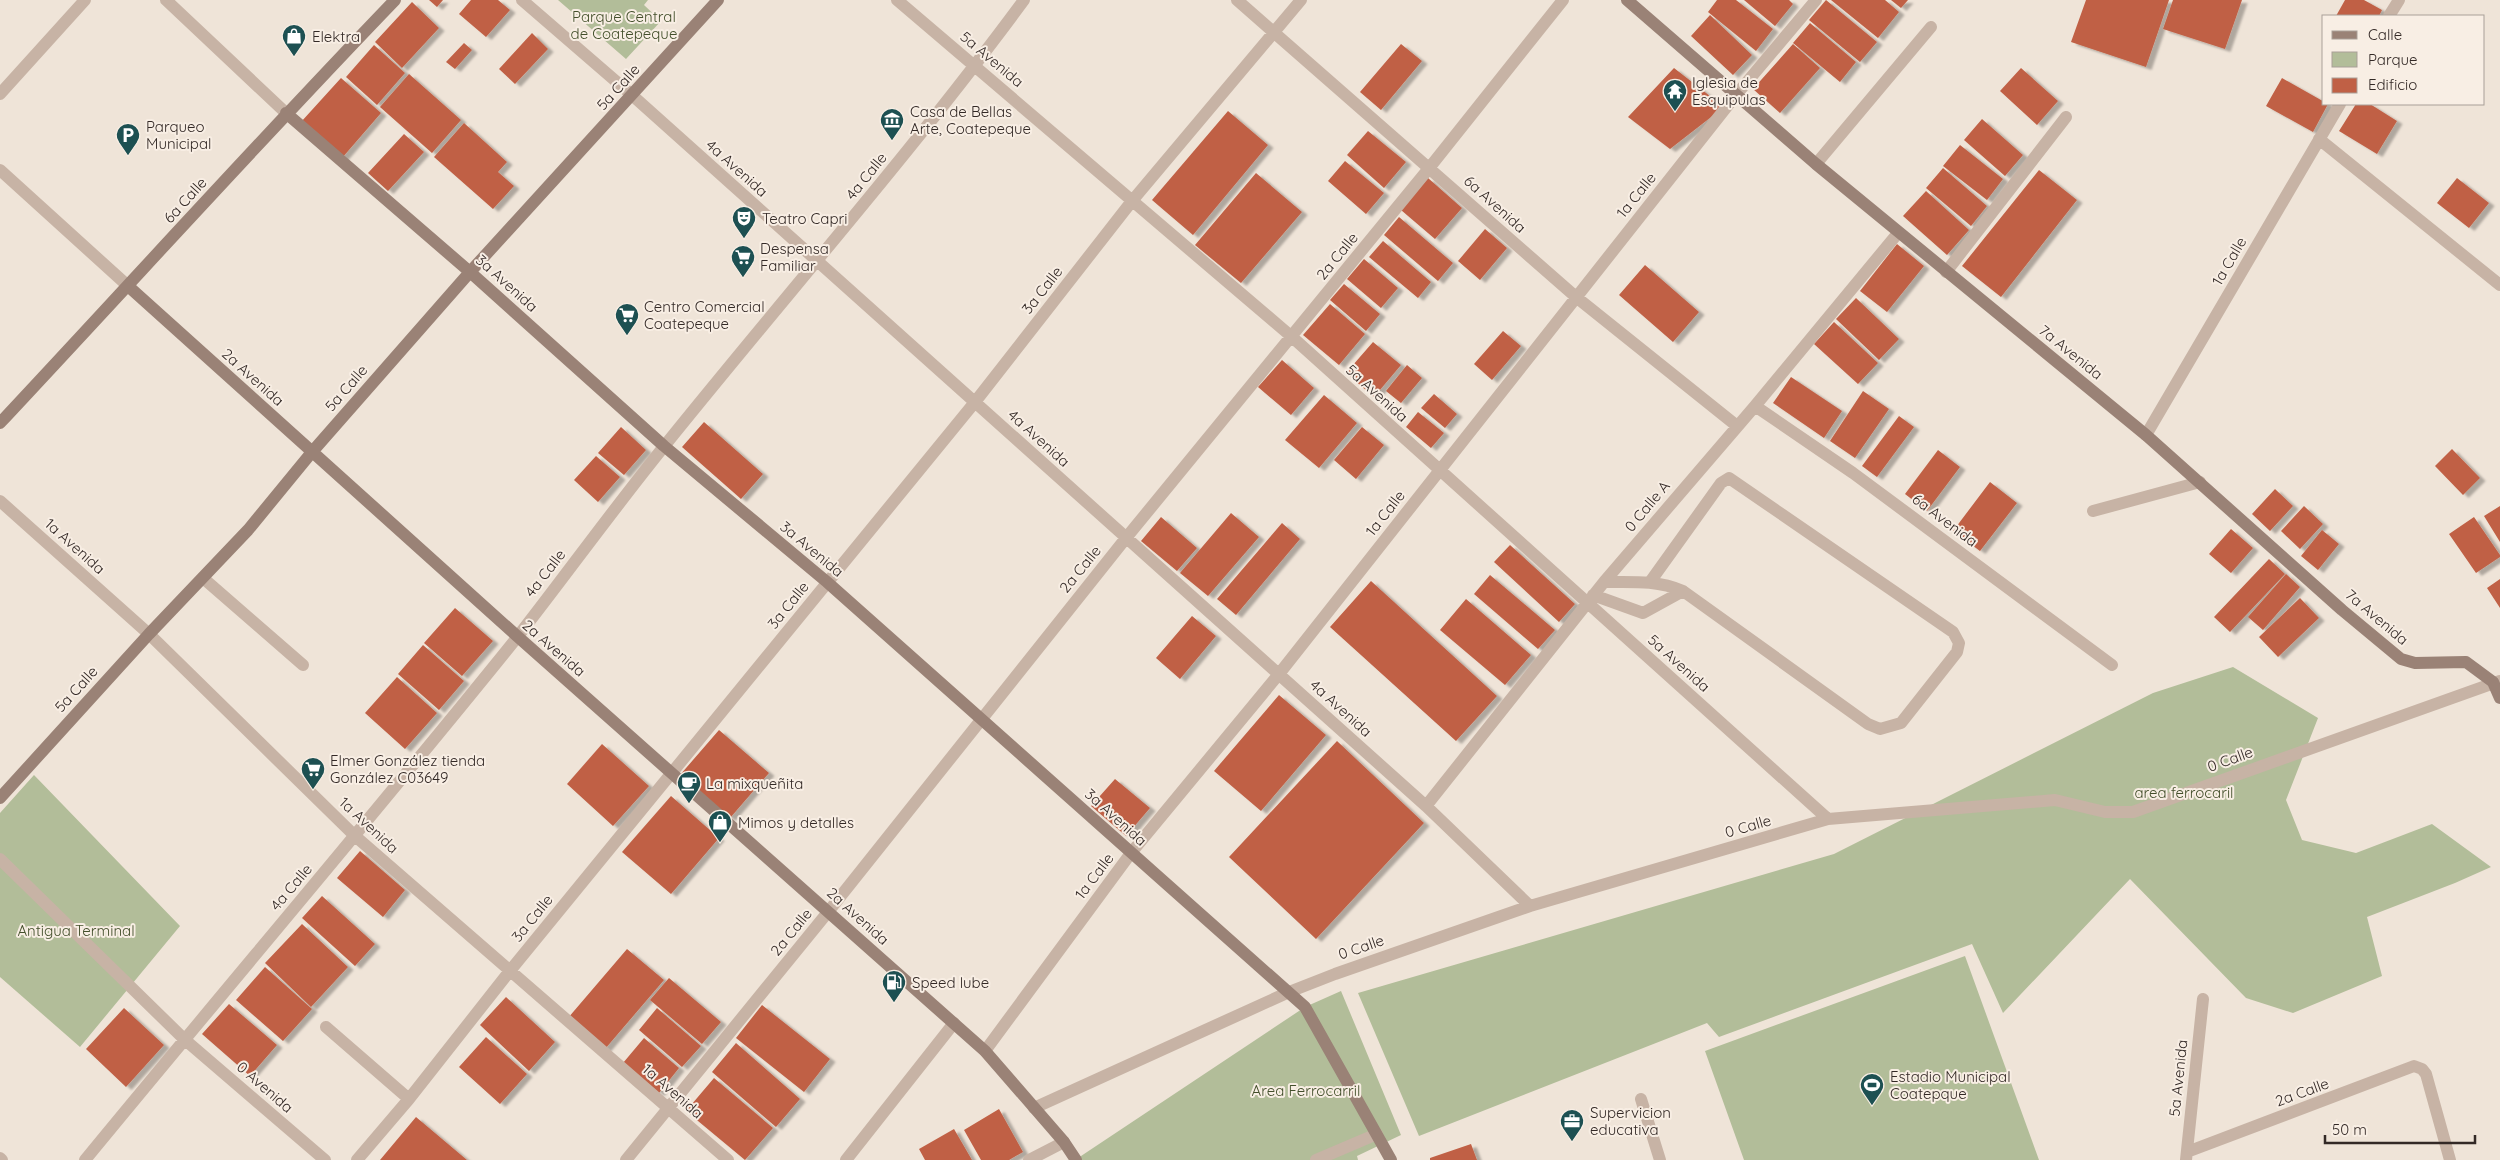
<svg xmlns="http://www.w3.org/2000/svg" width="2500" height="1160" font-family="Quicksand,sans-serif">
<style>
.green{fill:#b2bd99}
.building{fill:#c06045;filter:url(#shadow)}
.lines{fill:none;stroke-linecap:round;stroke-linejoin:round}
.street{stroke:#c7b3a5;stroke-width:12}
.secondary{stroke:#9a8276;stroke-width:12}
.labels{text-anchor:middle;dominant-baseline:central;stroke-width:4;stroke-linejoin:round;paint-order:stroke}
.park-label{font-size:15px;fill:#434f2b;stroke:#f8eee4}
.poi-label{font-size:15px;fill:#332926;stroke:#f8eee4;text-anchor:start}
.street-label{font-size:15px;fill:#332926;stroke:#f8eee4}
</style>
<defs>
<filter id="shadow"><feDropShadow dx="5.5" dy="3" stdDeviation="1" flood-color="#0004"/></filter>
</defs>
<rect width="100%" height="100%" fill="#efe4d8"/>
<path class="green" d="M 558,0 L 648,0 L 644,5 L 661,21 L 626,59 Z
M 2233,667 L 2318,718 L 2286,800 L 2302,840 L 2356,853 L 2432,824 L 2491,867 L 2455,883 L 2367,917 L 2382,976 L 2293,1013 L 2246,998 L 2130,879 L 2003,1013 L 1972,944 L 1719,1037 L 1707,1023 L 1419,1136 L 1358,993 L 1834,854 L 2153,693 Z
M 34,775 L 180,926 L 80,1047 L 0,977 L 0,813 Z
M 1965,956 L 2039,1160 L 1744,1160 L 1705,1051 Z
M 1341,991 L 1401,1135 L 1357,1156 L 1358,1160 L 1075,1160 L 1305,1007 Z"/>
<path class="building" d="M 429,0 L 443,0 L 437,7 Z
M 471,0 L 498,0 L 510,10 L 486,37 L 459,14 Z
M 1717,0 L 1736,0 L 1773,29 L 1756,51 L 1708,12 Z
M 1744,0 L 1789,0 L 1793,4 L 1775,26 Z
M 1826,0 L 1877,42 L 1860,62 L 1809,20 Z
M 1831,0 L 1885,0 L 1899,12 L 1878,38 Z
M 1891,0 L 1908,0 L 1901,8 Z
M 2086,0 L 2169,0 L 2146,67 L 2071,42 Z
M 2173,0 L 2242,0 L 2225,49 L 2163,29 Z
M 2345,0 L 2364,0 L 2382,10 L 2379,16 L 2336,16 Z
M 412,2 L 439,28 L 402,68 L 375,42 Z
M 1710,15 L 1752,55 L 1733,75 L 1691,36 Z
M 1810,23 L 1856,62 L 1840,82 L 1793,43 Z
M 532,33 L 548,49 L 515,84 L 499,69 Z
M 464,43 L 472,50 L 455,69 L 446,62 Z
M 1401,44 L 1422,61 L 1381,110 L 1360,92 Z
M 1793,44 L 1820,68 L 1780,113 L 1753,89 Z
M 374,45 L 405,73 L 377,105 L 346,77 Z
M 1674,68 L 1724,107 L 1670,149 L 1628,117 Z
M 2021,68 L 2058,101 L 2037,125 L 2000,91 Z
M 409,74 L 461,120 L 432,153 L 380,107 Z
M 341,78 L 381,113 L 342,158 L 301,122 Z
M 2282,78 L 2328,104 L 2313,132 L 2266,106 Z
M 2356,104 L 2370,104 L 2397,121 L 2377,154 L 2339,131 Z
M 1228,111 L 1268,145 L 1193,235 L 1152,200 Z
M 1982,119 L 2023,155 L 2005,176 L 1964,140 Z
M 464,123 L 507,162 L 498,172 L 514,186 L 493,209 L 434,157 Z
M 1368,131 L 1406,162 L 1384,188 L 1347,155 Z
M 404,134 L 424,152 L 388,191 L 368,173 Z
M 1960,145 L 2003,179 L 1987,200 L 1943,166 Z
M 1345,161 L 1384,193 L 1366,214 L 1328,181 Z
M 1943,168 L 1987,206 L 1971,226 L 1926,188 Z
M 2039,170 L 2077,200 L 2001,297 L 1962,266 Z
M 1256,173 L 1302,212 L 1241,283 L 1195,245 Z
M 1428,178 L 1462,208 L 1435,239 L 1401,210 Z
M 2457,178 L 2489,203 L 2469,228 L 2437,203 Z
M 1926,191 L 1969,230 L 1947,255 L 1903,216 Z
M 1399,217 L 1453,263 L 1438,281 L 1384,235 Z
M 1485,229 L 1507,248 L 1480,280 L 1458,261 Z
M 1383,241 L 1431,282 L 1418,298 L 1369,257 Z
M 1897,244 L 1924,266 L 1887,312 L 1860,291 Z
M 1364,259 L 1398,288 L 1381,308 L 1347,279 Z
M 1645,265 L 1699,312 L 1673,342 L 1619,295 Z
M 1344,284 L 1380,314 L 1366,331 L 1330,300 Z
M 1856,298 L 1899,339 L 1879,360 L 1836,319 Z
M 1330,304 L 1365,334 L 1339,365 L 1303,335 Z
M 1834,322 L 1878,363 L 1858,384 L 1814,344 Z
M 1503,331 L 1521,346 L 1492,380 L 1474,364 Z
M 1373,342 L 1401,365 L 1374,397 L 1346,373 Z
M 1282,360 L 1314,388 L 1291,415 L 1258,387 Z
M 1407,365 L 1422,378 L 1401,403 L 1386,391 Z
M 1791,377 L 1842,411 L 1824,438 L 1773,403 Z
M 1863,391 L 1889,409 L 1855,458 L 1830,441 Z
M 1434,394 L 1457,414 L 1445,428 L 1421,408 Z
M 1324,395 L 1357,423 L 1319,468 L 1285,440 Z
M 1418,412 L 1444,433 L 1431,448 L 1406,427 Z
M 1899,416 L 1914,427 L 1877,477 L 1862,466 Z
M 704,422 L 763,474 L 741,499 L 682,447 Z
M 621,427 L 646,450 L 624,475 L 598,453 Z
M 1362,427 L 1384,445 L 1356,479 L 1334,460 Z
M 2452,449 L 2480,478 L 2463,495 L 2435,466 Z
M 1938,450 L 1960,467 L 1927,511 L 1905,494 Z
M 596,456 L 620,477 L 598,502 L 574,480 Z
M 1990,482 L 2017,503 L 1980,551 L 1953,531 Z
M 2275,489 L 2293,506 L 2270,531 L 2252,514 Z
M 2304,506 L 2323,524 L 2300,549 L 2281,531 Z
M 2500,506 L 2500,542 L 2484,516 Z
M 1231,513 L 1259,537 L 1208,596 L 1180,573 Z
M 1161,517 L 1197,548 L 1177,571 L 1141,541 Z
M 2474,517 L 2500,555 L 2500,557 L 2476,573 L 2449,534 Z
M 1282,523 L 1300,539 L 1236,615 L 1217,599 Z
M 2231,529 L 2253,548 L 2231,573 L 2209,554 Z
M 2322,530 L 2339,544 L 2318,570 L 2301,556 Z
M 1510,545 L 1575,604 L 1559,622 L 1494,562 Z
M 2269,559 L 2285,574 L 2230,632 L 2214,617 Z
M 2286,574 L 2300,587 L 2263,630 L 2248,617 Z
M 1490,575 L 1555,630 L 1538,649 L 1474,594 Z
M 2500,579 L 2500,608 L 2487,588 Z
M 1371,581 L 1497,696 L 1456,741 L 1330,627 Z
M 2300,598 L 2319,618 L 2278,657 L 2259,637 Z
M 1466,599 L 1531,655 L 1505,685 L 1440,630 Z
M 455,608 L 493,641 L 462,676 L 424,643 Z
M 1192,616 L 1216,636 L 1180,679 L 1156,658 Z
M 423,645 L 464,681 L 439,710 L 398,674 Z
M 397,677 L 437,713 L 405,749 L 365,713 Z
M 1279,695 L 1326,735 L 1261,811 L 1214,771 Z
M 719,730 L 769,773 L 730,818 L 680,775 Z
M 1337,741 L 1424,823 L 1316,939 L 1229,857 Z
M 602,744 L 649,786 L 613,826 L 567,784 Z
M 1115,779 L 1150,808 L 1126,836 L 1091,806 Z
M 671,796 L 719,838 L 671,894 L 622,852 Z
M 360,851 L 405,890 L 383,917 L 337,878 Z
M 322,896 L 375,944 L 355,966 L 302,918 Z
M 302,924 L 348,967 L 311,1007 L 265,963 Z
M 627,949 L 664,980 L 605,1049 L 568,1018 Z
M 265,967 L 312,1009 L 283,1041 L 236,1000 Z
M 669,978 L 721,1022 L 702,1044 L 650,1000 Z
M 506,997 L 555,1042 L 529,1071 L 480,1025 Z
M 229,1004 L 277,1045 L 250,1076 L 202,1034 Z
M 762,1005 L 830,1059 L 804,1092 L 736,1038 Z
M 124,1008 L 164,1045 L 126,1087 L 86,1049 Z
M 657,1008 L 701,1046 L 682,1067 L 639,1030 Z
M 486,1037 L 527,1074 L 500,1104 L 459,1067 Z
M 644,1038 L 679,1068 L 659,1093 L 623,1063 Z
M 736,1043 L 800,1099 L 776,1127 L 712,1072 Z
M 714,1078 L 773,1128 L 745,1160 L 686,1111 Z
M 999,1109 L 1023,1152 L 1009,1160 L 981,1160 L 964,1130 Z
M 416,1117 L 467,1160 L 380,1160 Z
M 954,1129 L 972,1160 L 925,1160 L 919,1149 Z
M 1471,1144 L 1477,1160 L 1430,1160 L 1430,1158 Z"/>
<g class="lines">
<path class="street" d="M 166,0 L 286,113
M 522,0 L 633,96 L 1426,806 L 1530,906
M 897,0 L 1292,337 L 1828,819
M 1237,0 L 1576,297 L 1737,426
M 2389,16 L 2399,0
M 0,94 L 85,0
M 2319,139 L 2500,285
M 1816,164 L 1931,27
M 0,170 L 128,286
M 1946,272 L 2066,117
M 1755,406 L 1853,473 L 2112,665
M 2146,435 L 2340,104
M 0,501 L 149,634 L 355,836 L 728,1160
M 2093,511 L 2200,482
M 203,578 L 303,665
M 1604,582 C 1632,582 1657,580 1683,591 L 1868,724 L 1880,729 L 1901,723 L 1957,652 L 1959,643 L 1953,632 L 1729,478 L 1721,483 L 1650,582
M 1593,595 L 1643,613 L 1683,591
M 1426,806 L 1604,582 L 1755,406 L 1898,233
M 0,859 L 184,1039 L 325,1160
M 326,1027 L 409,1099
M 985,1051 L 1131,853 L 1279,674 L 1736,95 L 1816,0
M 1641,1099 L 1660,1160
M 1034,1108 L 1289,992 L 1335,974 L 1530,906 L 1828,819 L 2055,800 L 2105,812 L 2133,812 L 2500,681
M 2187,1152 L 2414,1066 L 2422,1069 L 2426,1074 L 2450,1160
M 0,1158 L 2,1160
M 85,1160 C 228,986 374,815 515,640 C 566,575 614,508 666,444 C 785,296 911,153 1024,0
M 357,1160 L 409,1099 L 509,972 L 975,402 L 1132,201 L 1301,0
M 626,1160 L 828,912 L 1126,538 L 1430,167 L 1563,0
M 846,1160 L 954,1023
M 1029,1160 L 1064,1142
M 1316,1160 L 1377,1134
M 2186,1160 L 2203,999"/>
<path class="secondary" d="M 1627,0 L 1816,164 L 2146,435 L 2342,610 L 2401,659 L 2415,663 L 2466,662 L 2493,682 L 2500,698
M 286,113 L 470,272 L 664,446 L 827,582 L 1305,1007 L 1391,1160
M 128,286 L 517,636 L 985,1051 L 1064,1142 L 1076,1160
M 0,423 C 132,282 261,139 395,0
M 0,798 L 149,634 L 248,530 L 312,452 L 470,272 L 718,0"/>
</g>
<defs>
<g id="shop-pin" transform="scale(1.25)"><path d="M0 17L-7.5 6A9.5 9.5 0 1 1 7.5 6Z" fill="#1d5052" stroke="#f8eee4"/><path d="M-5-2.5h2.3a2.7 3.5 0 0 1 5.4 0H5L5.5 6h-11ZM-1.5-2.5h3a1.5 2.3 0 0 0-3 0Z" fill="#fff"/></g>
<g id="temple-pin" transform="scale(1.25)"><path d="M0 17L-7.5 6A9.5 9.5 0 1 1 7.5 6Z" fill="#1d5052" stroke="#f8eee4"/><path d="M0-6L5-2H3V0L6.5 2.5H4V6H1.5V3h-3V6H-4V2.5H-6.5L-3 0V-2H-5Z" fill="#fff"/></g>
<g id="museum-pin" transform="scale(1.25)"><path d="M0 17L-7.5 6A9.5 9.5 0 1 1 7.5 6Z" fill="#1d5052" stroke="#f8eee4"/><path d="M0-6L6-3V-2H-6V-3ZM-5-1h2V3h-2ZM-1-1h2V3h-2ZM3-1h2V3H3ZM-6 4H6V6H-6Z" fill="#fff"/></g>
<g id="parking-pin" transform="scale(1.25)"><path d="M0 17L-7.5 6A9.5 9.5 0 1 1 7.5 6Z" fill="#1d5052" stroke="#f8eee4"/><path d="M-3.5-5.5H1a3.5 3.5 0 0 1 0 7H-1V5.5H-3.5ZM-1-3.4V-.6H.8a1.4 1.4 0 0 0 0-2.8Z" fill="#fff"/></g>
<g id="theatre-pin" transform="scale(1.25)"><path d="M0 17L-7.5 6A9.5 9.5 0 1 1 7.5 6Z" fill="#1d5052" stroke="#f8eee4"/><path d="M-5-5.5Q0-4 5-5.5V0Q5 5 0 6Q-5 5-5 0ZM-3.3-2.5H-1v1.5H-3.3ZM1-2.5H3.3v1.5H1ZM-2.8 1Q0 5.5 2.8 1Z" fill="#fff"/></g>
<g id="supermarket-pin" transform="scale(1.25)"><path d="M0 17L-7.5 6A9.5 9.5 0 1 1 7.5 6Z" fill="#1d5052" stroke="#f8eee4"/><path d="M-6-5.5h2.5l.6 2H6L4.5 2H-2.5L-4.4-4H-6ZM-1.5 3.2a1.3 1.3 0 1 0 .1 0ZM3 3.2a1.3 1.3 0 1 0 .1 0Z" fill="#fff"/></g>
<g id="cafe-pin" transform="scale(1.25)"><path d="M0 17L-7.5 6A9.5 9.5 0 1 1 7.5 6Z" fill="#1d5052" stroke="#f8eee4"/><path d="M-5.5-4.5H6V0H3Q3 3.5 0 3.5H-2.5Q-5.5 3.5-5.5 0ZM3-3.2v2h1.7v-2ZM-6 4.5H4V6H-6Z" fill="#fff"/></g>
<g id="fuel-pin" transform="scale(1.25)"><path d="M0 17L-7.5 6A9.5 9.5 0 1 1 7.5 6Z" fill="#1d5052" stroke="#f8eee4"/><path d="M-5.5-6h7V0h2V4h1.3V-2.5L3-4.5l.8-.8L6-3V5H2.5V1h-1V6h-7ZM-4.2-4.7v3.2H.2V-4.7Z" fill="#fff"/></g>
<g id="stadium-pin" transform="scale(1.25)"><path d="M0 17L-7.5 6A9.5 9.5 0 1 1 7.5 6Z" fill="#1d5052" stroke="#f8eee4"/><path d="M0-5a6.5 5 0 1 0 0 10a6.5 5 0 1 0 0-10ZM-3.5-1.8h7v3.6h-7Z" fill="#fff"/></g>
<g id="office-pin" transform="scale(1.25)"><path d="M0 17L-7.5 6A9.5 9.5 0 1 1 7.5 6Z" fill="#1d5052" stroke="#f8eee4"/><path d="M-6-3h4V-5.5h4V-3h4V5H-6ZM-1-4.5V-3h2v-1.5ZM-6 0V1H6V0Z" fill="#fff"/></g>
</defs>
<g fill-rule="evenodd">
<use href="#shop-pin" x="294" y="36"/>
<use href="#temple-pin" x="1675" y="91"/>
<use href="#museum-pin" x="892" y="120"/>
<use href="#parking-pin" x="128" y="135"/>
<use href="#theatre-pin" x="744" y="218"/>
<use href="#supermarket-pin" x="743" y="257"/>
<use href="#supermarket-pin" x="627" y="315"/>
<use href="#supermarket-pin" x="313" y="769"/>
<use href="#cafe-pin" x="689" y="783"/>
<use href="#shop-pin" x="720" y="822"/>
<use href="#fuel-pin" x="894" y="982"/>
<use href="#stadium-pin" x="1872" y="1085"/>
<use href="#office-pin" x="1572" y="1121"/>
</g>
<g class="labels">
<g class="park-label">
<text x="624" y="16">Parque Central<tspan x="624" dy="17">de Coatepeque</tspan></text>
<text x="2184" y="792">area ferrocaril</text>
<text x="76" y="930">Antigua Terminal</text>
<text x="1306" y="1090">Area Ferrocarril</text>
</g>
<g class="poi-label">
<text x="312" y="36">Elektra</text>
<text x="1692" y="82">Iglesia de<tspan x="1692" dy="17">Esquipulas</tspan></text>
<text x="910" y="111">Casa de Bellas<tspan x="910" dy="17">Arte, Coatepeque</tspan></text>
<text x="146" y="126">Parqueo<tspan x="146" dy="17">Municipal</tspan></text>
<text x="762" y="218">Teatro Capri</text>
<text x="760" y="248">Despensa<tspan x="760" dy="17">Familiar</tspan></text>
<text x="644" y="306">Centro Comercial<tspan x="644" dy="17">Coatepeque</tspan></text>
<text x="330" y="760">Elmer González tienda<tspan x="330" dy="17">González C03649</tspan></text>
<text x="706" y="783">La mixqueñita</text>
<text x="738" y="822">Mimos y detalles</text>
<text x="912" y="982">Speed lube</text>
<text x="1890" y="1076">Estadio Municipal<tspan x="1890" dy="17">Coatepque</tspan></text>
<text x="1590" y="1112">Supervicion<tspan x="1590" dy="17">educativa</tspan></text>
</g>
<g class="street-label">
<text transform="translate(992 59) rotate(40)">5a Avenida</text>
<text transform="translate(618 87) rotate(-48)">5a Calle</text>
<text transform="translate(737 168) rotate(42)">4a Avenida</text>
<text transform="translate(866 176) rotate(-51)">4a Calle</text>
<text transform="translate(1636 195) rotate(-51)">1a Calle</text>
<text transform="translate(185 200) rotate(-48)">6a Calle</text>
<text transform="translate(1495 204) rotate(42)">6a Avenida</text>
<text transform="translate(1337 256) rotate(-51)">2a Calle</text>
<text transform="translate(2229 261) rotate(-60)">1a Calle</text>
<text transform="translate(507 283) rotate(42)">3a Avenida</text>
<text transform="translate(1042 290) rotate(-52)">3a Calle</text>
<text transform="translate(2071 352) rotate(39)">7a Avenida</text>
<text transform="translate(253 377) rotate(42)">2a Avenida</text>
<text transform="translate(346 388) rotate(-49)">5a Calle</text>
<text transform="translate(1377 393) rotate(42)">5a Avenida</text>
<text transform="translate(1039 438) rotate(42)">4a Avenida</text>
<text transform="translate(1647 506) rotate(-50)">0 Calle A</text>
<text transform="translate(1385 513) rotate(-52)">1a Calle</text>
<text transform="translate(1945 520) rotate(37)">6a Avenida</text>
<text transform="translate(75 546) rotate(42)">1a Avenida</text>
<text transform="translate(812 549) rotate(40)">3a Avenida</text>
<text transform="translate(1080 569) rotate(-51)">2a Calle</text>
<text transform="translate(545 573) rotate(-52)">4a Calle</text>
<text transform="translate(788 605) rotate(-51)">3a Calle</text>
<text transform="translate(2377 617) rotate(40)">7a Avenida</text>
<text transform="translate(554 648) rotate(41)">2a Avenida</text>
<text transform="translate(1679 663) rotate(42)">5a Avenida</text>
<text transform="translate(76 689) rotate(-48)">5a Calle</text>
<text transform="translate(1341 708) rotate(42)">4a Avenida</text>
<text transform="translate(2230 759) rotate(-20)">0 Calle</text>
<text transform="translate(1116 817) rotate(42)">3a Avenida</text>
<text transform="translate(369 825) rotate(43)">1a Avenida</text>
<text transform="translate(1748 826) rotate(-16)">0 Calle</text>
<text transform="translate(1094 876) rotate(-53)">1a Calle</text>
<text transform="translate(291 887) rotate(-50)">4a Calle</text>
<text transform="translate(858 916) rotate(42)">2a Avenida</text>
<text transform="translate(532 918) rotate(-51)">3a Calle</text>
<text transform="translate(791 932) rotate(-51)">2a Calle</text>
<text transform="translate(1361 947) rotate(-19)">0 Calle</text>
<text transform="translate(2178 1078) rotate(-84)">5a Avenida</text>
<text transform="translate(265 1087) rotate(41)">0 Avenida</text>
<text transform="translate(673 1091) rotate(41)">1a Avenida</text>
<text transform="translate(2302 1092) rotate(-20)">2a Calle</text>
</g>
</g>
<rect x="2322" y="15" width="162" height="90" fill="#f8eee4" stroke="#a99f98"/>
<rect x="2332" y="31" width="25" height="8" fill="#9a8276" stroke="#a99f98"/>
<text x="2368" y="40" font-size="15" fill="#332926">Calle</text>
<rect x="2332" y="52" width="25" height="15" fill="#b2bd99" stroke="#a99f98"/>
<text x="2368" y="65" font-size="15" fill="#332926">Parque</text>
<rect x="2332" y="78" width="25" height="15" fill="#c06045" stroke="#a99f98"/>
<text x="2368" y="90" font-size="15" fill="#332926">Edificio</text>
<path d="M2325 1135v8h150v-8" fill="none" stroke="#332926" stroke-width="2.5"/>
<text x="2332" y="1135" font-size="15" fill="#332926" stroke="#f8eee4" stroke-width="4" paint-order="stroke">50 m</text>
</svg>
